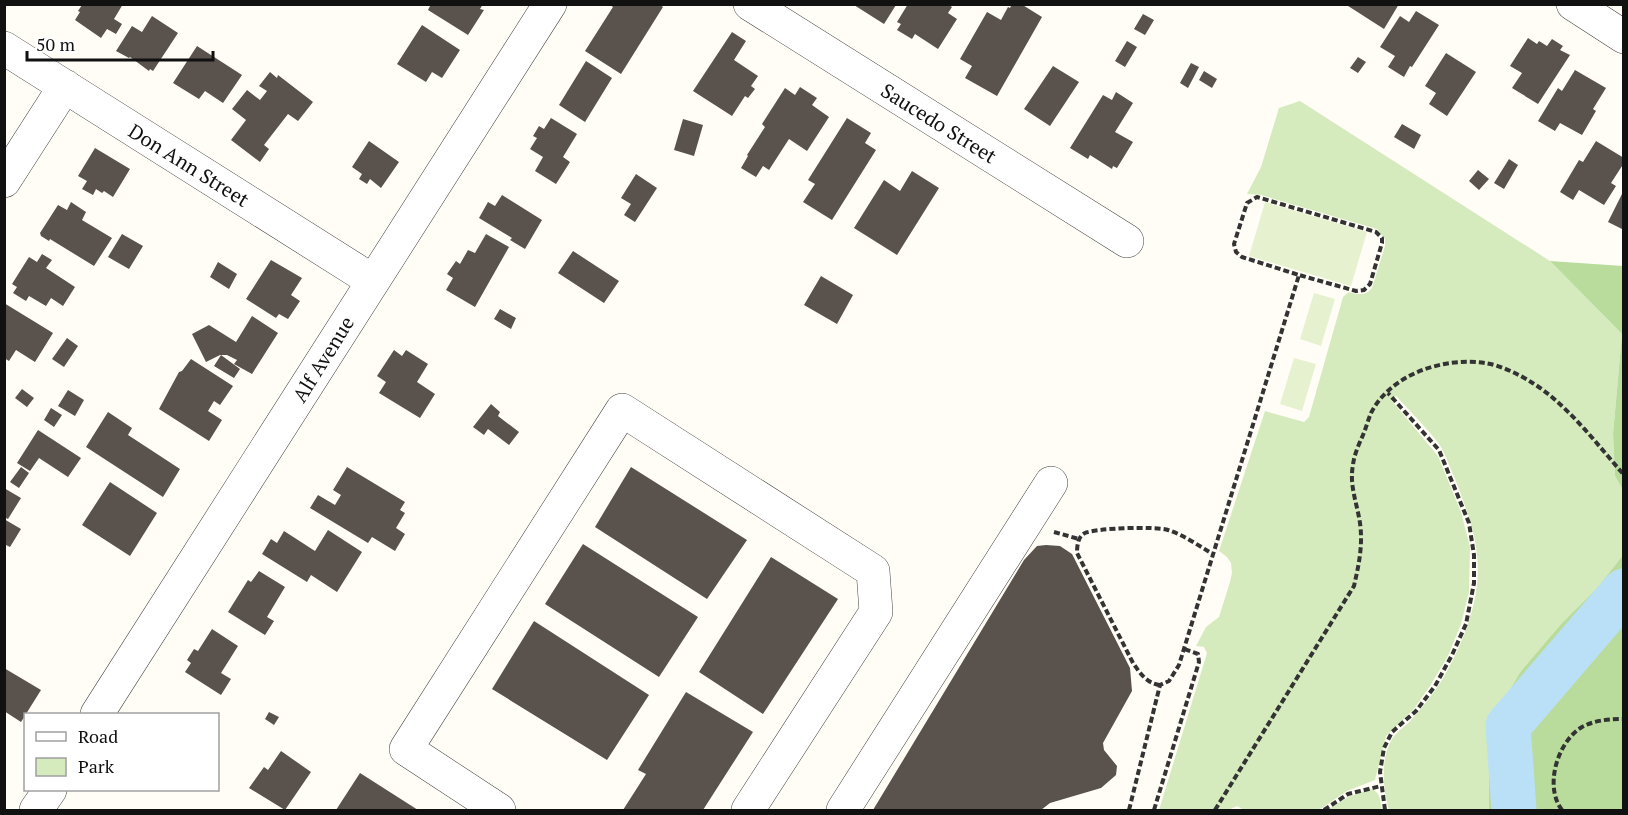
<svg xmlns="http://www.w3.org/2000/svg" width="1628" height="815" font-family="'PT Serif',serif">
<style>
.green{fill:#d5ebbd}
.forest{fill:#b9dc9c}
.pitch{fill:#e6f2cf}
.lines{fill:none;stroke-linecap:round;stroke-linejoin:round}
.river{stroke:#b9e0f7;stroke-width:45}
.building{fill:#5a524d}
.minor-casing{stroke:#444;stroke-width:34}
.path{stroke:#333;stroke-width:4;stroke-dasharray:6 3;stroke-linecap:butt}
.minor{stroke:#fff;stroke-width:33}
.labels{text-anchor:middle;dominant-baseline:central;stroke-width:6;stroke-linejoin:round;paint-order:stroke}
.street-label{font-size:20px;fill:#111;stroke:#fff}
</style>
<rect width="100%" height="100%" fill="#fffdf5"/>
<path class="green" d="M 1300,101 L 1550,261 L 1622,334 L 1613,434 L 1615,476 L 1623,490 L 1623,555 L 1597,588 L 1561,624 L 1521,671 L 1489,769 L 1489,810 L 1389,810 C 1383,790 1380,758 1392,739 C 1397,731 1405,727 1411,720 C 1422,708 1433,694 1442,680 C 1463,644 1482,598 1477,555 C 1475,532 1467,511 1459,489 C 1453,475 1448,460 1441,447 C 1432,433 1408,409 1396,396 L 1391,400 L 1438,456 L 1461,512 L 1470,547 L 1469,592 L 1461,624 L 1448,656 L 1430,686 L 1413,710 L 1386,736 L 1375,780 L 1347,791 L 1319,810 L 1244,810 L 1237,806 L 1228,810 L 1159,810 L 1207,653 L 1204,647 L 1196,646 L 1206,627 L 1219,617 L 1230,582 L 1232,573 L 1231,563 L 1227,557 L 1219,551 L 1265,411 L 1304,422 L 1309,417 L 1343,297 L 1349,292 C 1358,295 1365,296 1372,288 L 1385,246 L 1385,239 L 1377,229 L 1261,195 L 1247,194 L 1261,167 L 1279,108 Z
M 1370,789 C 1381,791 1380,801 1382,810 L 1327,810 L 1348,797 Z"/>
<path class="forest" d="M 1550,261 L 1623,266 L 1623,490 L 1615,476 L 1613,434 L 1622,334 Z
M 1623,555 L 1623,810 L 1489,810 L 1489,769 L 1498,711 L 1521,671 L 1561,624 L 1597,588 Z"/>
<path class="pitch" d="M 1265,202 L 1367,232 L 1351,286 L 1249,256 Z
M 1314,293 L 1335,299 L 1321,346 L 1300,339 Z
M 1294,358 L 1316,364 L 1302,411 L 1280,404 Z"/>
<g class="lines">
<path class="river" d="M 1514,810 L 1508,726 L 1624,591"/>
</g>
<path class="building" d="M 85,4 L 123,4 L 114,19 L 122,24 L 116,34 L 107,29 L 101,38 L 75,20 L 80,12 L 78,11 L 82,5 L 84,6 Z
M 431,4 L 483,4 L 480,9 L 484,10 L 468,35 L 428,10 Z
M 609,4 L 659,4 L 663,7 L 621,74 L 585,51 L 613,7 Z
M 908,4 L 947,4 L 952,7 L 948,13 L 957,19 L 938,49 L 915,34 L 912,39 L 897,30 L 901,24 L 897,22 Z
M 1012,4 L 1021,4 L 1042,17 L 997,96 L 965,78 L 972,66 L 960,59 L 987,12 L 1001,20 L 1008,7 L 1010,8 Z
M 1345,4 L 1399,4 L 1384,29 Z
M 854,5 L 896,5 L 884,24 Z
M 1416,11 L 1439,25 L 1412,67 L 1410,66 L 1404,77 L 1388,67 L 1395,56 L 1380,47 L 1400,16 L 1409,22 Z
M 1143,14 L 1154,20 L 1145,35 L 1134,29 Z
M 152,16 L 178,33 L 153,71 L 150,69 L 149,71 L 130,57 L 129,58 L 116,51 L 132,26 L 142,32 Z
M 422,25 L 460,50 L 442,78 L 432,72 L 426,82 L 397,64 Z
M 732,32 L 746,41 L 734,60 L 758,76 L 751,86 L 755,89 L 748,98 L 745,96 L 732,116 L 693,91 Z
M 1528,38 L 1537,44 L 1539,41 L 1547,46 L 1552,39 L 1563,46 L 1560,50 L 1570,55 L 1538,104 L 1512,88 L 1522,73 L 1510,66 Z
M 1127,41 L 1137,47 L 1125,67 L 1115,61 Z
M 197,46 L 242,75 L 223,103 L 205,91 L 199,99 L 173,83 Z
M 1446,53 L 1476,72 L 1447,116 L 1429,104 L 1436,93 L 1425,86 Z
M 1358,57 L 1366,62 L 1358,73 L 1350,68 Z
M 586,61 L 612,78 L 585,122 L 559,105 Z
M 1191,63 L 1199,67 L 1188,88 L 1180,83 Z
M 1053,66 L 1079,82 L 1050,126 L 1024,109 Z
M 1575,70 L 1606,88 L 1593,109 L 1596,111 L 1582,135 L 1560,123 L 1555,131 L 1538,121 L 1558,88 L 1562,91 Z
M 1204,71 L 1217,79 L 1212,88 L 1199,80 Z
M 270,72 L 277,78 L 278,75 L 313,102 L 298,121 L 288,114 L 264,145 L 269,149 L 260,162 L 231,140 L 246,120 L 232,109 L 247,90 L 260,100 L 267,91 L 259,86 Z
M 800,87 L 817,98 L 812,105 L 829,117 L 807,151 L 789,139 L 769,170 L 763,166 L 756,177 L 741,168 L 748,156 L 747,155 L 765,127 L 762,124 L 785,88 L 795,95 Z
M 1116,92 L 1133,103 L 1115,132 L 1133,142 L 1117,168 L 1113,166 L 1112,169 L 1090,155 L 1088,159 L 1070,148 L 1103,95 L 1112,100 Z
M 551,118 L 577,134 L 563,157 L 570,162 L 556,184 L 535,171 L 543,157 L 530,149 L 537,138 L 533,136 L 539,126 L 544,129 Z
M 847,118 L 871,133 L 865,143 L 876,150 L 832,220 L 803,202 L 815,184 L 808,180 Z
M 683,119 L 703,125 L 694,156 L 674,150 Z
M 1402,124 L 1421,135 L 1414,149 L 1394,137 Z
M 369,141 L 399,162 L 381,188 L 370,179 L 367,184 L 359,179 L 362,174 L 352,167 Z
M 1596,141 L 1624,158 L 1624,163 L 1611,183 L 1616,186 L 1604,205 L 1579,190 L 1573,200 L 1560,192 L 1579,160 L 1583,162 Z
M 95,148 L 130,169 L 113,197 L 104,191 L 102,193 L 96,189 L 93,195 L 82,189 L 87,181 L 78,176 Z
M 1509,159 L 1518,165 L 1504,189 L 1494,183 Z
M 1478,170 L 1489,179 L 1479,190 L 1469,181 Z
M 912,171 L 939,188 L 897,255 L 854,228 L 884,180 L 900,191 Z
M 636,174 L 657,188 L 635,222 L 624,215 L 631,204 L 621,198 Z
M 1624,190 L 1624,230 L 1608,222 Z
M 502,195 L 542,220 L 525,249 L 510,240 L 512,238 L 479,218 L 488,202 L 495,206 Z
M 71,202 L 86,212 L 82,220 L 112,238 L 94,266 L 50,239 L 49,241 L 41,236 L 40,233 L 58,205 L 67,210 Z
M 122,234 L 143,246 L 129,269 L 108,257 Z
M 486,234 L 509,247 L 475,307 L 446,290 L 453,278 L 447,274 L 456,261 L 460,264 L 468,250 L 475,253 Z
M 573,251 L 619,281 L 604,303 L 558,273 Z
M 42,254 L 52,260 L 46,268 L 75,287 L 63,306 L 51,298 L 46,306 L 29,296 L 26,301 L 13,293 L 17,287 L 12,284 L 29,257 L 37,262 Z
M 271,260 L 302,278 L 291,295 L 300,301 L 288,319 L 279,314 L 276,318 L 246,299 Z
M 218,262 L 237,274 L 229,289 L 210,277 Z
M 821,276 L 853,295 L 837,324 L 804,305 Z
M 4,303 L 53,333 L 35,362 L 16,350 L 9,361 L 4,358 Z
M 500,309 L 516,318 L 511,329 L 494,319 Z
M 252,316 L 278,333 L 252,374 L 234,364 L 237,360 L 227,355 L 220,355 L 206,362 L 192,334 L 209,325 L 236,342 Z
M 67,338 L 78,346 L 64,367 L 52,359 Z
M 394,350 L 402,356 L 406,350 L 428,364 L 417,382 L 435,394 L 420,418 L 379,393 L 386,382 L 377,376 Z
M 221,355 L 240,369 L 234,378 L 214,366 Z
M 191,359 L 233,386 L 220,405 L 214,401 L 208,411 L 222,420 L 209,441 L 159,409 L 179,372 L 182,371 Z
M 22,389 L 34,398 L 27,407 L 15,398 Z
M 68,390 L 84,400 L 75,416 L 58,406 Z
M 491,404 L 500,412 L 498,416 L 519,432 L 509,445 L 488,429 L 484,435 L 473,427 Z
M 51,408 L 62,415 L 54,427 L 44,420 Z
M 108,412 L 132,428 L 128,435 L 180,469 L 163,497 L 86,447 Z
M 38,430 L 81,458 L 68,477 L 39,458 L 30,471 L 17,463 Z
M 21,467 L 29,473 L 19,488 L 10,482 Z
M 347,467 L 405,502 L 400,510 L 405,513 L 396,528 L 405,534 L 395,551 L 372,537 L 368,543 L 310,508 L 318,495 L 335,505 L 341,495 L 333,490 Z
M 631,467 L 747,540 L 707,599 L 595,527 Z
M 110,482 L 157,513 L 130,556 L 82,525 Z
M 4,488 L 21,498 L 8,519 L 4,517 Z
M 4,519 L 21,529 L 10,547 L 4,544 Z
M 328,530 L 362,552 L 337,592 L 311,575 L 307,582 L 262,554 L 271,539 L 277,543 L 284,531 L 315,551 Z
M 583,544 L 698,617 L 659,677 L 545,604 Z
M 1046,545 L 1060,546 L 1072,554 L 1130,668 L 1132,691 L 1103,743 L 1104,750 L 1117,766 L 1116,775 L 1101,788 L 1050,803 L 1041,810 L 873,810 L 1024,560 L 1037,546 Z
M 771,557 L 838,599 L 763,714 L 699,672 Z
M 259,571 L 285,587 L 267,617 L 274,621 L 265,635 L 228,612 L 248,580 L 251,582 Z
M 534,621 L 649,695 L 607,760 L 492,689 Z
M 212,629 L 238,646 L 221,673 L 231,679 L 221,695 L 185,672 L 191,663 L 187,660 L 194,649 L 198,651 Z
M 4,668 L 41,690 L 21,722 L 4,711 Z
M 686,692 L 753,732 L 703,810 L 623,810 L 646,774 L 638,770 Z
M 269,712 L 279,717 L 274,725 L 265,719 Z
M 281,751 L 311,772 L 285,810 L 249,788 L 264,767 L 268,770 Z
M 360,773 L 418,810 L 336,810 Z"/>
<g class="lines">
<g class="minor-casing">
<path id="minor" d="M 750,4 L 1127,241
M 1573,4 L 1624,37
M 4,48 L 373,281
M 4,181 L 65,86
M 97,714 L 550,4
M 36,810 L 50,790
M 499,810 L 406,749 L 622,410 L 873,571 L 876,612 L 748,810
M 843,810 L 1051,483"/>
</g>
<path class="path" d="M 1054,532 L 1079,539
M 1160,685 C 1146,683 1140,673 1133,663 L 1077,553 C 1077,546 1078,536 1085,533 C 1096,528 1157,526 1168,530 C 1184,535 1199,546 1213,554
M 1129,810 L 1160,685 L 1169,681 L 1179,665 L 1299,275 L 1242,257 L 1236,252 L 1234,244 L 1247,203 L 1257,197 L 1376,232 L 1382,238 L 1382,243 L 1370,284 L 1364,290 L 1356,291 L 1299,275
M 1154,810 L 1199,662 L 1198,654 L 1184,649
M 1215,810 L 1354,586 C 1359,564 1363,545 1360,523 C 1357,503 1349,485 1353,465 C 1354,455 1359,444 1363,435 C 1366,428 1368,420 1371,413 C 1391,374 1443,357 1485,363 C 1500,365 1518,374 1531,382 C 1566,403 1597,444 1624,475
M 1324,810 L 1348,794 L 1381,786
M 1385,810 L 1380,772 L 1384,748 L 1392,732 L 1416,711 L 1435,686 L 1452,655 L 1466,624 L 1474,583 L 1474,555 L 1469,523 L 1439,450 L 1388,393
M 1562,810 C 1544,787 1557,742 1582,727 C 1595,720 1609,719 1624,719"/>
<use href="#minor" class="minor"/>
</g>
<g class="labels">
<g class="street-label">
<text transform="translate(939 123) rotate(32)">Saucedo Street</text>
<text transform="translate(189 165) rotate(32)">Don Ann Street</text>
<text transform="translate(323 359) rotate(-58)">Alf Avenue</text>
</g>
</g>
<rect width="1628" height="815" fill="none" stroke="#111111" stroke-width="12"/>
<rect x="24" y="713" width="195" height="78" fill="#ffffff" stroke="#a0a0a0" stroke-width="1.5"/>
<rect x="36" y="732" width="30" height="9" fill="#ffffff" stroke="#a0a0a0" stroke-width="1.5"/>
<text x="78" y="743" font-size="18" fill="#111111">Road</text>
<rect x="36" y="758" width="30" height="18" fill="#d5ebbd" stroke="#a0a0a0" stroke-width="1.5"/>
<text x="78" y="773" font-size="18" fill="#111111">Park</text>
<path d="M27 51v9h186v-9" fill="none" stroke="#111111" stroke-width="3"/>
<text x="36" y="51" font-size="18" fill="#111111" stroke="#ffffff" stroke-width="4.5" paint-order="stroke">50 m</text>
</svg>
